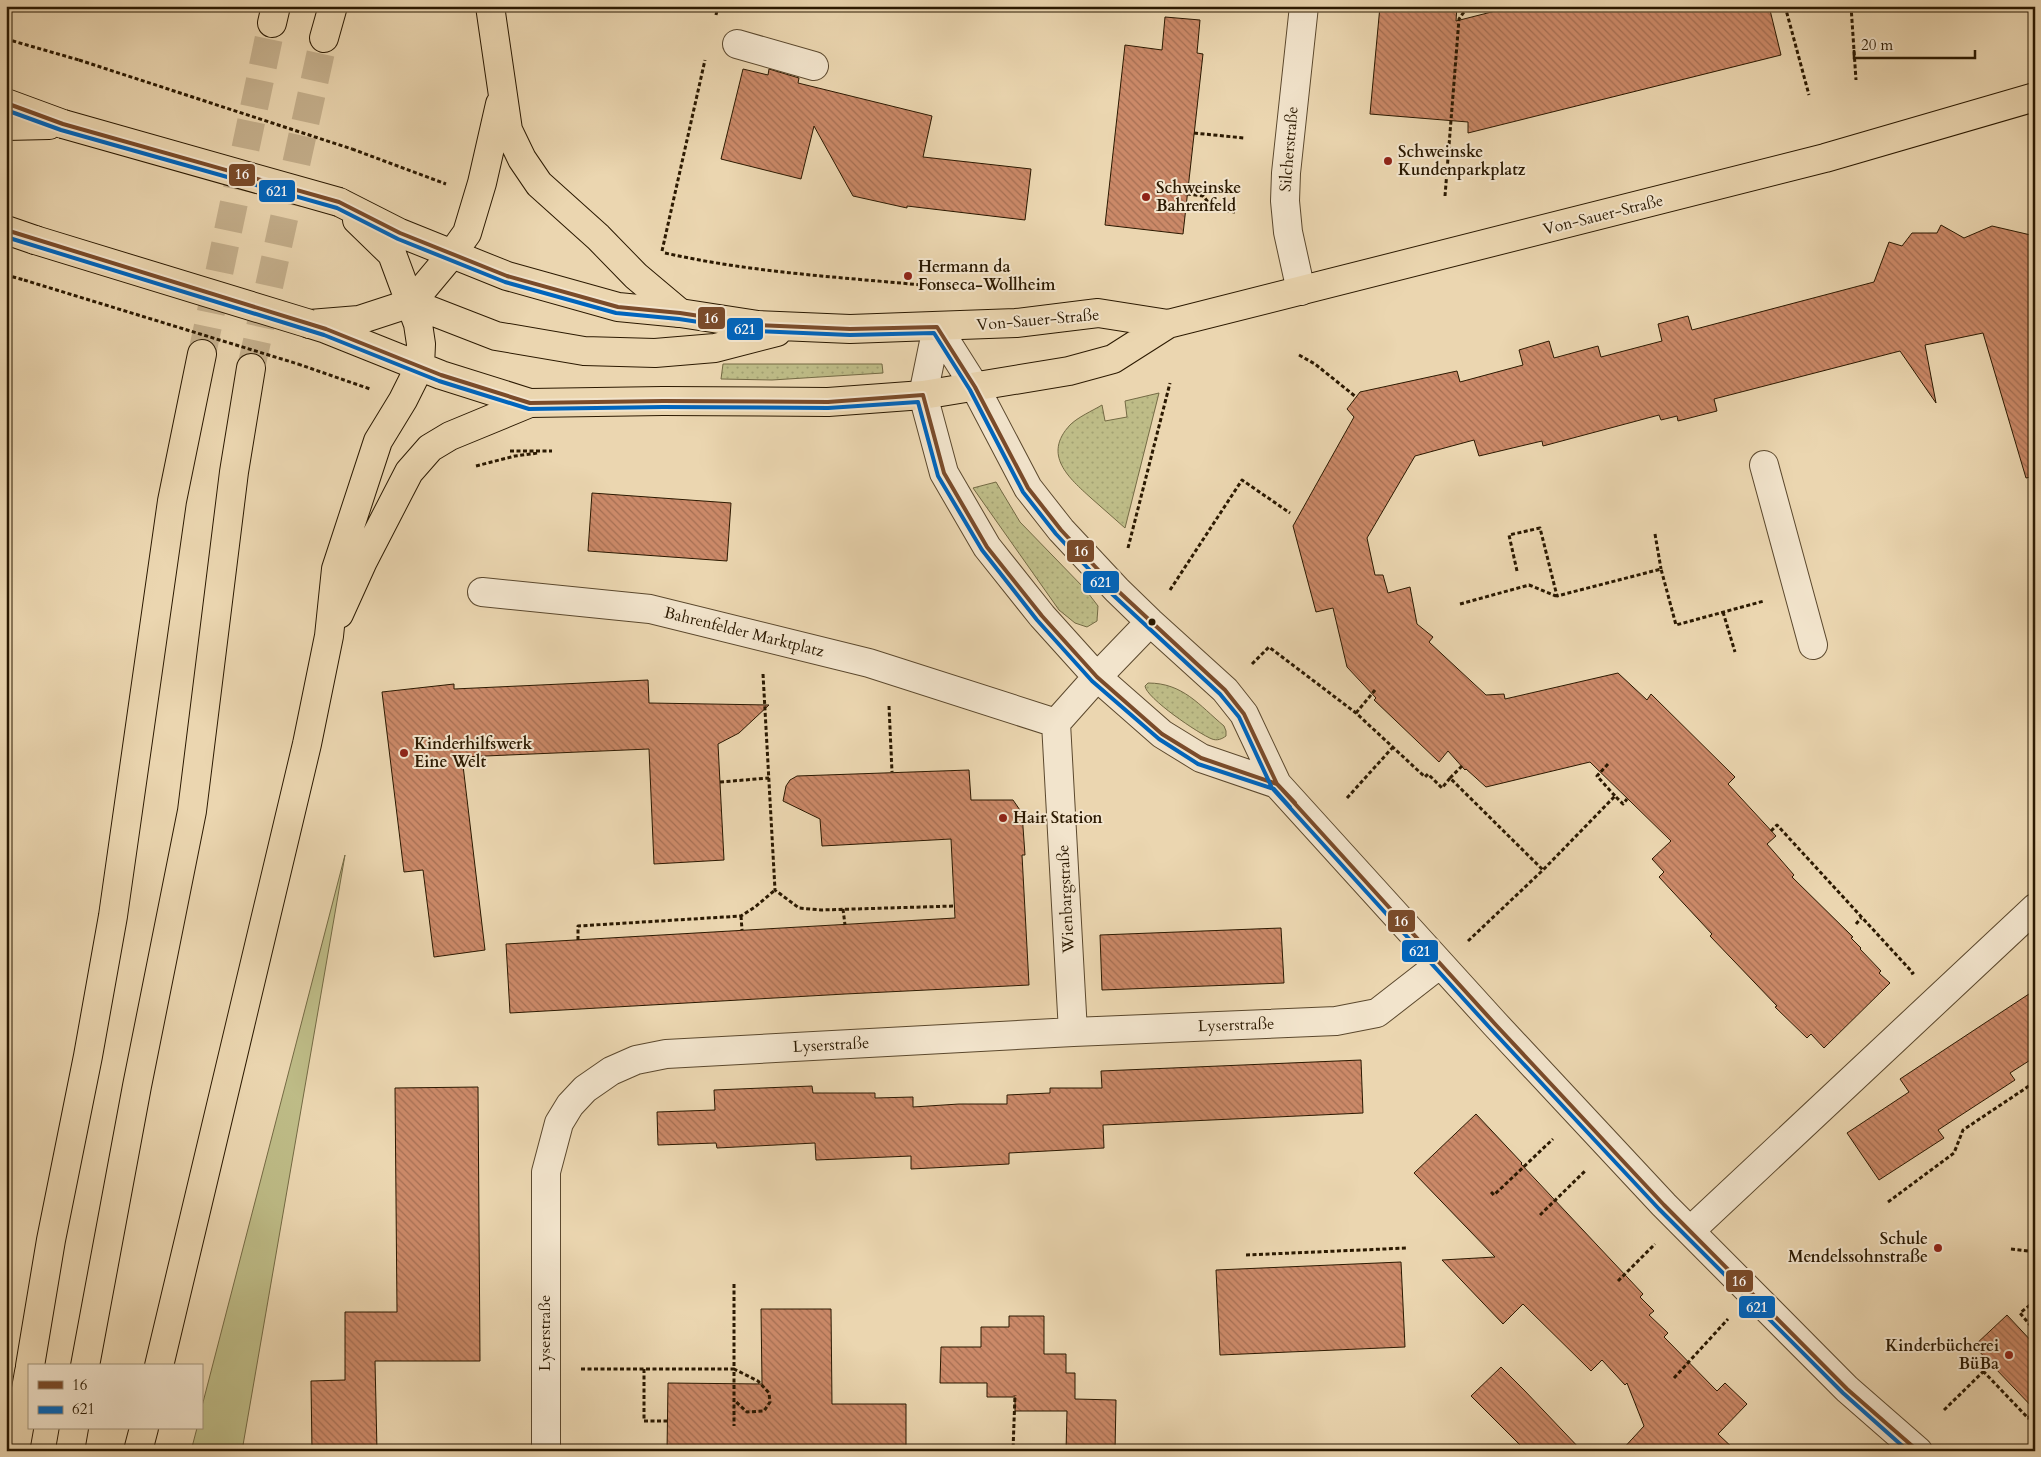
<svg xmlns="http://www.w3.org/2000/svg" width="2041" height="1457" font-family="Cardo,serif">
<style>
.grass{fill:url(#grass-dots);stroke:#746a44}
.green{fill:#bebc87;stroke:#746a44}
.building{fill:url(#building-back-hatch);stroke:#2b1901}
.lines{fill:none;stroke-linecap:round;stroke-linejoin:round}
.highway-tunnel{stroke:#c5b08d;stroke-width:28;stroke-dasharray:28 14;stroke-linecap:butt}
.minor-casing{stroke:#5b482d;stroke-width:30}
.major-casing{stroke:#2b1901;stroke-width:30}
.highway-casing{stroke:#2b1901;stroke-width:30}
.path{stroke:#2b1901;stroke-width:3;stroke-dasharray:4 2.5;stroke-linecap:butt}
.minor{stroke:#f2e4cc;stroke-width:28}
.major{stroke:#ebd6b0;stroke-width:28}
.highway{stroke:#ebd6b0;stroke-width:28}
.major-bridge-casing{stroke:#2b1901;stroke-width:30;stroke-linecap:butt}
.path-bridge{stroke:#2b1901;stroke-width:3;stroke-dasharray:4 2.5;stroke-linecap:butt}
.major-bridge{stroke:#ebd6b0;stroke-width:28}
.bus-1-casing{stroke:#f2e4cc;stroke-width:8}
.bus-2-casing{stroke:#f2e4cc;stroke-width:8}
.bus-1{stroke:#7a4b2a;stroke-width:4}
.bus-2{stroke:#0065bd;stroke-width:4}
.poi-dot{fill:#8f2418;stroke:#f2e4cc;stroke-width:2}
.bus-dot{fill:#2b1901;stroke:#f2e4cc;stroke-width:2}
.labels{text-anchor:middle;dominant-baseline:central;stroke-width:4;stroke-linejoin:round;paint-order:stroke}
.street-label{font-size:16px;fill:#2b1901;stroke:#f2e4cc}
.poi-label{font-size:16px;font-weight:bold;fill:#2b1901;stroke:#f2e4cc;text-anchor:start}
.line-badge{stroke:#f2e4cc;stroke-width:2}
.badge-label{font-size:14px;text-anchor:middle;font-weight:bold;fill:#fff}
</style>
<defs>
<pattern id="grass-dots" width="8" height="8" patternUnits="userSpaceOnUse" patternTransform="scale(1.25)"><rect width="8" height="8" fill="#bebc87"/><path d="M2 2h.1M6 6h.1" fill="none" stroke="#a3a173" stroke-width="1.8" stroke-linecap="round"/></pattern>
<pattern id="building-back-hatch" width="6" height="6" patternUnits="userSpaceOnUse" patternTransform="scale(1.25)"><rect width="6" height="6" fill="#cb8968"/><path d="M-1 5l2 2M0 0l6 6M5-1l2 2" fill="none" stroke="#a56f53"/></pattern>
</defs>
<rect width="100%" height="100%" fill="#ebd6b0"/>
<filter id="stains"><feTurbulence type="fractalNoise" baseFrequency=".004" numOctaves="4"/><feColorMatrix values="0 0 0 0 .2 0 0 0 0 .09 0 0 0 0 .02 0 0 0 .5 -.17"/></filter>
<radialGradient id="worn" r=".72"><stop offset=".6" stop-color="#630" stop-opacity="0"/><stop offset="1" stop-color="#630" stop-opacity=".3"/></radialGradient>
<path class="grass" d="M 723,364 L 882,364 L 883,373 L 772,380 L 721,379 Z
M 1159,393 L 1125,528 C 1114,518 1102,508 1091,498 C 1069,478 1042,455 1070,425 C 1078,417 1092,411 1102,405 L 1105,421 L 1127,417 L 1125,401 Z
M 996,482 L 1020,522 L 1085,589 L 1098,606 L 1097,621 L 1087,627 L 1075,623 L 1059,610 L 973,488 Z
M 1148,683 C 1183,683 1199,705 1224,726 L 1226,731 L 1226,736 C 1222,739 1217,741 1212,739 C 1199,734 1146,698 1145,686 Z"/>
<path class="green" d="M 345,855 L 242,1451 L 191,1451 L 197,1428 L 201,1428 L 201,1410 Z"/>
<path class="building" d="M 1380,6 L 1457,6 L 1456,21 L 1515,6 L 1769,6 L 1781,55 L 1468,133 L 1468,122 L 1370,114 Z
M 1165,17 L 1200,20 L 1197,53 L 1203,54 L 1183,234 L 1105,225 L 1125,45 L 1162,50 Z
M 743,69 L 768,75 L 769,69 L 799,78 L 798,83 L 932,116 L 923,157 L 1031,169 L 1025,220 L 907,206 L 907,208 L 853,196 L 814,126 L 801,179 L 721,159 Z
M 1941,225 L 1964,238 L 1992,226 L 2035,236 L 2035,476 L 2026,478 L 1983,333 L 1925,345 L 1936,403 L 1900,351 L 1714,399 L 1717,411 L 1678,421 L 1677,416 L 1661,420 L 1659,415 L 1543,446 L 1542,441 L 1479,456 L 1474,440 L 1415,456 L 1367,538 L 1375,575 L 1383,575 L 1388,593 L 1410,587 L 1417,624 L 1433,637 L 1429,642 L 1486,695 L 1504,694 L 1505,699 L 1618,673 L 1647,700 L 1651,694 L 1735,777 L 1728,784 L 1776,836 L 1767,844 L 1794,875 L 1792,877 L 1853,937 L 1851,938 L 1861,948 L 1860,949 L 1881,971 L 1879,973 L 1890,983 L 1824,1048 L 1811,1034 L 1807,1038 L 1775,1007 L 1777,1006 L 1710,936 L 1712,934 L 1659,877 L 1664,872 L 1652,859 L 1671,841 L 1590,762 L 1486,787 L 1466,769 L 1465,770 L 1448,751 L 1439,762 L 1374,700 L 1376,698 L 1347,667 L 1333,608 L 1316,612 L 1293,526 L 1354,417 L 1347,409 L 1360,392 L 1457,371 L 1460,382 L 1523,365 L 1519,350 L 1549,341 L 1554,358 L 1598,346 L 1601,357 L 1662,341 L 1658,324 L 1688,316 L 1692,330 L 1874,282 L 1889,242 L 1902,246 L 1912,233 L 1937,233 Z
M 592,493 L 731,503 L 727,561 L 588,551 Z
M 648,680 L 649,703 L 769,705 L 739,733 L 718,744 L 724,860 L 654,864 L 649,749 L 462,757 L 485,950 L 434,957 L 423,870 L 404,872 L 382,692 L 454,684 L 454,689 Z
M 969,770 L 971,800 L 1013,800 L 1022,813 L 1025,855 L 1022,855 L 1029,985 L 845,994 L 510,1013 L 506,944 L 955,918 L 951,839 L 822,846 L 820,819 L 783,801 L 786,786 L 790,780 L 797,776 Z
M 1281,928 L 1284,983 L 1102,990 L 1100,935 Z
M 2035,990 L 2035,1057 L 2010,1073 L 2015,1080 L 1938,1130 L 1944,1138 L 1879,1180 L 1847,1133 L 1909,1092 L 1900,1079 Z
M 1361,1060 L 1363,1113 L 1103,1125 L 1104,1148 L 1009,1153 L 1009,1164 L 911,1169 L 911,1156 L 816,1160 L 815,1143 L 717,1148 L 716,1143 L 658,1145 L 657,1112 L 715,1110 L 714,1090 L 812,1086 L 813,1093 L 875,1093 L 875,1098 L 913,1097 L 913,1107 L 959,1104 L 1007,1104 L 1007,1095 L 1050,1093 L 1050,1088 L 1102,1088 L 1101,1071 Z
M 478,1087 L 480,1361 L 375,1361 L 377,1451 L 312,1451 L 311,1381 L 345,1380 L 345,1312 L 397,1312 L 395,1088 Z
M 1476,1114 L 1522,1163 L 1521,1164 L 1643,1294 L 1640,1297 L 1654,1311 L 1649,1315 L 1668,1333 L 1664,1337 L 1717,1391 L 1725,1383 L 1747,1404 L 1718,1434 L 1736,1451 L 1621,1451 L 1644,1426 L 1627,1383 L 1625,1385 L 1602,1360 L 1591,1371 L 1523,1304 L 1503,1324 L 1442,1260 L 1495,1257 L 1414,1173 Z
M 1401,1262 L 1405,1347 L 1220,1355 L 1216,1270 Z
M 761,1309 L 831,1309 L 832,1404 L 906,1404 L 906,1451 L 667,1451 L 668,1383 L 762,1384 Z
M 2007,1315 L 2035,1345 L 2035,1410 L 1974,1346 Z
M 1009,1316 L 1044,1316 L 1044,1354 L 1066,1354 L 1066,1373 L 1075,1373 L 1075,1399 L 1116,1400 L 1115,1451 L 1066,1451 L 1067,1411 L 1015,1411 L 1015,1397 L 987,1397 L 987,1383 L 940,1383 L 941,1347 L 981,1347 L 981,1327 L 1009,1327 Z
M 1501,1367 L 1524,1390 L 1582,1451 L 1526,1451 L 1471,1396 Z"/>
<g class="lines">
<path class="highway-tunnel" d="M 202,354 L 272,23
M 251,368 L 324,38"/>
<g class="minor-casing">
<path id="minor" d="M 737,44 L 814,66
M 1301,291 L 1288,232 L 1285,201 L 1286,173 L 1304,6
M 937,327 L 975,387 L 1028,488 L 1061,530 L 1117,590 L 1150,622 L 1225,690 L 1244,714 L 1277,784 L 1495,1024 L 1664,1205 L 1847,1389 L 1918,1451
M 937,327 L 923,395 L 944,473 L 987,547 L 1042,616 L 1097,677 L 1162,734 L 1201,758 L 1277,784
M 1764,465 L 1813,645
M 482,592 L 650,609 L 869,663 L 1056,723
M 1073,1032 L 1056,723 L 1097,677 L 1150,622
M 1690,1231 L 2035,908
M 546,1451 L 546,1172 L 559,1123 L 570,1105 L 585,1089 L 611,1071 L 636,1060 L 666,1054 L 1073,1032 L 1336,1021 L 1377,1013 L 1440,964"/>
</g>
<g class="major-casing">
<path id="major" d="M 6,103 L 63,124
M 6,126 L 49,125
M 339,202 L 400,233 L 507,276 L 618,307 L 680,313 L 758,325 L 850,329 L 1016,323 L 1098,313 L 1168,324
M 357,220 L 392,254 L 418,324 L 421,344 L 420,366
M 6,230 L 35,240
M 411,303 L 496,336 L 584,351 L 655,353 L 715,348 L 777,332
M 310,324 L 326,329 L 441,375 L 530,403 L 663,401 L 828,402 L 923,395 L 1069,371 L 1113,359 L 1168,324 L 1825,158 L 2035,97"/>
</g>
<g class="highway-casing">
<path id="highway" d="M 490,6 L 508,130 L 522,159 L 539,184 L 598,237 L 636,276 L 680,313
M 272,23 L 276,6
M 324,38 L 333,6
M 310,324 L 359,320 L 411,303 L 452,254 L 467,233 L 482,183 L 500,104
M 339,614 L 363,561 L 409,472 L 430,448 L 450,436 L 530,403
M 30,1366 L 51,1240 L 88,1056 L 113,916 L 172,501 L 202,354
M 85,1366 L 137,1086 L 192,811 L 234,472 L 251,368
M 159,1366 L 307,744 L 329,636 L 336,569 L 378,441 L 403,400 L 420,366
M 15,1451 L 29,1372
M 70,1451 L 74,1428
M 138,1451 L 144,1428"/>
</g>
<path class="path" d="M 1785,6 L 1809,95
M 1851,6 L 1856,80
M 716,15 L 718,6
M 6,39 L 79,60
M 1194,133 L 1244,138
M 352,149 L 446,184
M 1187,194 L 1203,196 L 1214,209 L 1235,212
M 1445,196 L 1459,19 L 1468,6
M 662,251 L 705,60
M 665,253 C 749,272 837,277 922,285
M 6,275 L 24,280
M 1299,355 L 1315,364 L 1356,397
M 298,364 L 370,389
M 510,451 L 552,451
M 476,466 L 515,456 L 538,453
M 1655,534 L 1661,569
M 1128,548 L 1170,383
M 1517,571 L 1509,535 L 1540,528 L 1557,596 L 1661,569 L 1676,625 L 1764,601
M 1170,590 L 1242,480 L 1290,513
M 1460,604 L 1529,585 L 1556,596
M 1723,612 L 1735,652
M 1252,664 L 1269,647 L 1356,713 L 1425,777 L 1428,774 L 1442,788 L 1450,778 L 1543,870
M 763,674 L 775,890 L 799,908 L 821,910 L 955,906
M 889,706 L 892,772
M 1356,713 L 1375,690
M 1608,764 L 1597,776 L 1615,796
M 1450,778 L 1462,766
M 720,782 L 769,778
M 1347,798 L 1393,747
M 1771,831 L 1777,825 L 1913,973 L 1911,974
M 843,909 L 845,925
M 741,916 L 742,930
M 1856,924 L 1861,918
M 578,940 L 578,926 L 741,916 L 755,907 L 775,890
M 1468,941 L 1543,870 L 1615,796 L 1623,804 L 1627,799
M 1491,1192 L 1494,1195 L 1553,1139
M 1888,1202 L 1954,1153 L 1963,1130 L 2035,1082
M 1540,1215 L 1585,1171
M 2011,1249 L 2035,1252
M 1246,1255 L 1407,1248
M 1618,1281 L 1655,1244
M 734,1284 L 734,1369 L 758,1381 L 769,1393 L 770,1402 L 764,1411 L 747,1412 L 734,1400
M 2035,1301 L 2020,1313 L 2035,1331
M 581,1369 L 734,1369 L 734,1426
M 644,1369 L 644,1421 L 667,1421
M 1983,1371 L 2028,1418 L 2035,1412
M 1674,1378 L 1728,1319
M 1944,1410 L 1991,1364
M 933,1451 L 933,1449 L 1013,1450 L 1015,1395"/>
<use href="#minor" class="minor"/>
<use href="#major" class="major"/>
<use href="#highway" class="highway"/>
<g class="major-bridge-casing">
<path id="major-bridge" d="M 63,124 L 339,202
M 35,240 L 310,324"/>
</g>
<path class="path-bridge" d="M 79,60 L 352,149
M 24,280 L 298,364"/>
<use href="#major-bridge" class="major-bridge"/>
<g class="bus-1-casing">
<path id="bus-1" d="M 6,103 L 63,124 L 339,202 L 400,233 L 507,276 L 618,307 L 680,313 L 758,325 L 850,329 L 937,327 L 975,387 L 1028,488 L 1061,530 L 1117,590 L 1225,690 L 1244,714 L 1277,784 L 1495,1024 L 1664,1205 L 1847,1389 L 1918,1451
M 6,230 L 326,329 L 441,375 L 530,403 L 663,401 L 828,402 L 923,395 L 944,473 L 987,547 L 1042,616 L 1097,677 L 1162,734 L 1201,758 L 1277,784 L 1295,803"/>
</g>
<g class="bus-2-casing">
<path id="bus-2" d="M 6,110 L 61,130 L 337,208 L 398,239 L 505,282 L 616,313 L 679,319 L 758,331 L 850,335 L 934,333 L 970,390 L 1023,492 L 1056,534 L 1112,594 L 1220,694 L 1239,717 L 1272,788 L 1490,1028 L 1659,1209 L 1843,1393 L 1908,1451
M 6,237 L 324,335 L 439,381 L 529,409 L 663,407 L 828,408 L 918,402 L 938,476 L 982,550 L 1037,620 L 1092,681 L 1159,739 L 1198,764 L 1274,789 L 1290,807"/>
</g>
<use href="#bus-1" class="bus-1"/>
<use href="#bus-2" class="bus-2"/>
</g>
<g class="poi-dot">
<circle cx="1388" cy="161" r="5"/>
<circle cx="1146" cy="197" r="5"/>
<circle cx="908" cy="276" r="5"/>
<circle cx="404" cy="753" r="5"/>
<circle cx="1003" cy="818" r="5"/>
<circle cx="1938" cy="1248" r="5"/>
<circle cx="2009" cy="1355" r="5"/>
</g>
<circle class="bus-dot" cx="1152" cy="622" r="4.5"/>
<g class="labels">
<g class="street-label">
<text transform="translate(1289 149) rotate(-85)">Silcherstraße</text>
<text transform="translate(1603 215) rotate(-14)">Von-Sauer-Straße</text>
<text transform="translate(1038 320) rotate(-5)">Von-Sauer-Straße</text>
<text transform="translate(744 632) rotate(14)">Bahrenfelder Marktplatz</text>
<text transform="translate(1066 899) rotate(-93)">Wienbargstraße</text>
<text transform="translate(1236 1025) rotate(-2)">Lyserstraße</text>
<text transform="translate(831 1045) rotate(-3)">Lyserstraße</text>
<text transform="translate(545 1333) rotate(-90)">Lyserstraße</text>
</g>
<g class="poi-label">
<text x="1398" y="152">Schweinske<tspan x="1398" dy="18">Kundenparkplatz</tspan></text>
<text x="1156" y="188">Schweinske<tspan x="1156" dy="18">Bahrenfeld</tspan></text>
<text x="918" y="267">Hermann da<tspan x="918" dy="18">Fonseca-Wollheim</tspan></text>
<text x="414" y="744">Kinderhilfswerk<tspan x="414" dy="18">Eine Welt</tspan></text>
<text x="1013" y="818">Hair Station</text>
<text x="1928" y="1239" text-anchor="end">Schule<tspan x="1928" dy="18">Mendelssohnstraße</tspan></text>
<text x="1999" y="1346" text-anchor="end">Kinderbücherei<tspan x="1999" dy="18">BüBa</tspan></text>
</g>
</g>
<g class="line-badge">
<rect x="228" y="163" width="28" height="24" rx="5" fill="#7a4b2a"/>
<rect x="258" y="179" width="38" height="24" rx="5" fill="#0065bd"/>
<rect x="697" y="306" width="29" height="24" rx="5" fill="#7a4b2a"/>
<rect x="726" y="317" width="38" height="24" rx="5" fill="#0065bd"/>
<rect x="1066" y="539" width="29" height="24" rx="5" fill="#7a4b2a"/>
<rect x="1082" y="570" width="38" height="24" rx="5" fill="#0065bd"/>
<rect x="1387" y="909" width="29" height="24" rx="5" fill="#7a4b2a"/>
<rect x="1401" y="939" width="38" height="24" rx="5" fill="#0065bd"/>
<rect x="1725" y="1269" width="29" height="24" rx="5" fill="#7a4b2a"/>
<rect x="1738" y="1295" width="38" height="24" rx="5" fill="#0065bd"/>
</g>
<g class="badge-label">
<text x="242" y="179">16</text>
<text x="277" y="196">621</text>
<text x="711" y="323">16</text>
<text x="745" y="334">621</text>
<text x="1081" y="556">16</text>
<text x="1101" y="587">621</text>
<text x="1401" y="926">16</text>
<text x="1420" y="956">621</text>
<text x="1739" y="1286">16</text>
<text x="1757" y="1312">621</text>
</g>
<rect width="2041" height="1457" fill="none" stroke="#ebd6b0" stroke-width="25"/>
<rect x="8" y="8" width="2026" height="1442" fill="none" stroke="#2b1901" stroke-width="2.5"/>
<rect x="12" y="12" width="2016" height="1432" fill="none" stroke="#2b1901"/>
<rect x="28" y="1364" width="175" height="65" fill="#f2e4cc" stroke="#a2937b"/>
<rect x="38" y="1381" width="25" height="8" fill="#7a4b2a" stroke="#a2937b"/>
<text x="72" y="1390" font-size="15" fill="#2b1901">16</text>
<rect x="38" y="1406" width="25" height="8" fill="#0065bd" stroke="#a2937b"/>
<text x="72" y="1414" font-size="15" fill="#2b1901">621</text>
<path d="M1854 50v8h121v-8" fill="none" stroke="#2b1901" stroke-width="2.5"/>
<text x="1861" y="50" font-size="15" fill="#2b1901" stroke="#f2e4cc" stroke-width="4" paint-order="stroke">20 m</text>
<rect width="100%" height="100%" filter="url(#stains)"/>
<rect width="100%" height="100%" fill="url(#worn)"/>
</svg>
